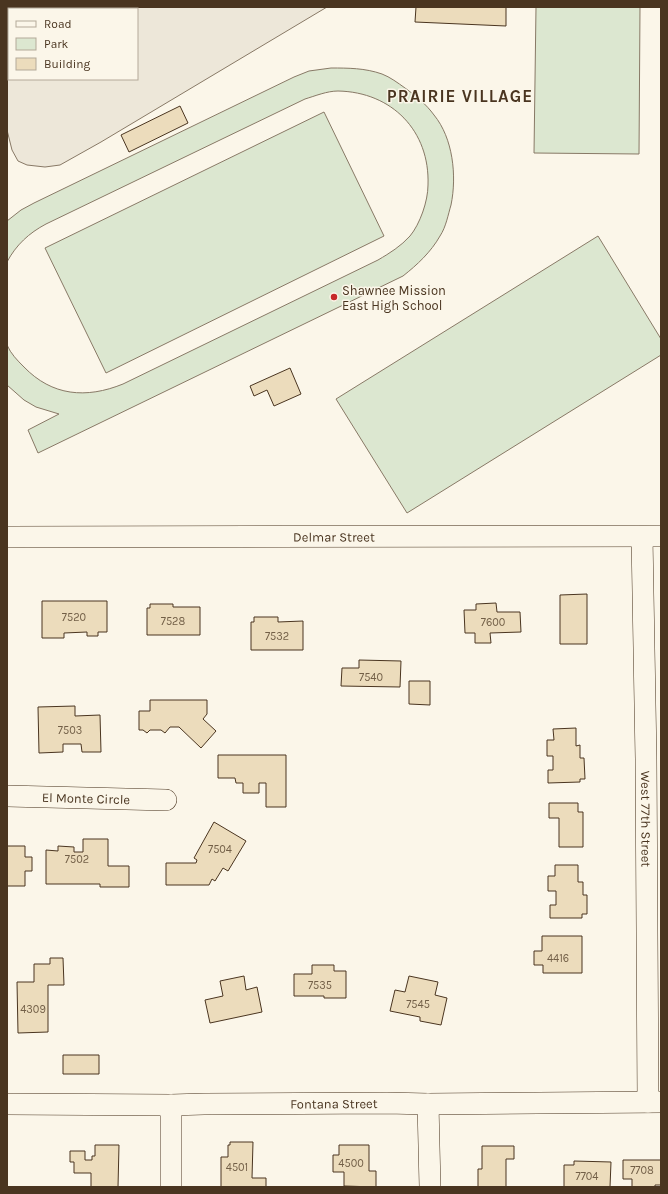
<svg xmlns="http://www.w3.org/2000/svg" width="668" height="1194" font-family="Karla,sans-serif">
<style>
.green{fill:#dce7d0;stroke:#887966}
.parking{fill:#ede7d9;stroke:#887966;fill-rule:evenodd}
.building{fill:#ecdcbc;stroke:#4a3520}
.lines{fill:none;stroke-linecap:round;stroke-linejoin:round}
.minor-casing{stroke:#4a3520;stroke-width:22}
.minor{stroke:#fbf6e9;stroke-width:21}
.poi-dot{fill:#c62828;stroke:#fbf6e9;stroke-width:1.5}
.labels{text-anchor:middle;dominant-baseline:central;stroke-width:3;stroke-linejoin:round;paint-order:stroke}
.number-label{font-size:11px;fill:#725f47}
.poi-label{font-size:13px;fill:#4a3520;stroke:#fbf6e9;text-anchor:start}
.street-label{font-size:13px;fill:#4a3520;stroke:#fbf6e9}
.district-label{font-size:17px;font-weight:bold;letter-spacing:1px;fill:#4a3520;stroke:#fbf6e9}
</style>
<rect width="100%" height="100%" fill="#fbf6e9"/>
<path class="green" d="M 536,7 L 640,7 L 639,154 L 534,153 Z
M 331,68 C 348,68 365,68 382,74 C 390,77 398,83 405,88 C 416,96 426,104 434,115 C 453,138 457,176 451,205 C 448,215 446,227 440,236 C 431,252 417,265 403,276 L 38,453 L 28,430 L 59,414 L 36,407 L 24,400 L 7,385 L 7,345 C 11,354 17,360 24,367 C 52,396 86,399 123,384 L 378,260 C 390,253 401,246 410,236 C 420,224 428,201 428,185 C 430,131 392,92 338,91 C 327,91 315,96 305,99 L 46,224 C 29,233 16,245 7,262 L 7,221 L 21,210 L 34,203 L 294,77 L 309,71 Z
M 324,112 L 384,236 L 106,373 L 45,248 Z
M 598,236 L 661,339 L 661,355 L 407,513 L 336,399 Z"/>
<path class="parking" d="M 7,7 L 327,7 L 101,142 L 60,165 L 45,167 L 27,165 L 18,161 L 12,150 L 7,130 ZM 9,9 L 137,9 L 137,79 L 9,79 Z"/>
<path class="building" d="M 416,7 L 506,7 L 506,26 L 415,22 Z
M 180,106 L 188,123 L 129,152 L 121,135 Z
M 290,368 L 301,394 L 274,406 L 267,390 L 254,396 L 250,386 Z
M 587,594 L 587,644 L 560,644 L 560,595 Z
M 42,601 L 107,601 L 107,632 L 98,632 L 98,636 L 87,636 L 87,632 L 64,633 L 64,638 L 42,638 Z
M 496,603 L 497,612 L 520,612 L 521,632 L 490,633 L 491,643 L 475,643 L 475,633 L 465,633 L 464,610 L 476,610 L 476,604 Z
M 150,604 L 173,604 L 173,607 L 200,607 L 200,635 L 147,635 L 147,608 L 150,608 Z
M 254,617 L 278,617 L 278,622 L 303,621 L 303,650 L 251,650 L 251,622 L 254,622 Z
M 359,660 L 401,661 L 400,687 L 341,686 L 342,668 L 359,668 Z
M 409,681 L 430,681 L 430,705 L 409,704 Z
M 150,700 L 207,700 L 207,714 L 203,719 L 216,731 L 201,748 L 179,727 L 170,727 L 165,733 L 161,730 L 150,730 L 147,733 L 143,730 L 139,730 L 139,711 L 150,711 Z
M 75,706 L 75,716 L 100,715 L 101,752 L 82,752 L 81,744 L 63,744 L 63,752 L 39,753 L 38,707 Z
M 576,728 L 576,746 L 580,745 L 580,758 L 584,758 L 585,779 L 580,779 L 580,782 L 548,783 L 548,770 L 553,770 L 553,756 L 547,756 L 547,740 L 554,740 L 553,729 Z
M 218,755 L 286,755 L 286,807 L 266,807 L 266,783 L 259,783 L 259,793 L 243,793 L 243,783 L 236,783 L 235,778 L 218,778 Z
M 549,803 L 578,803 L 578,812 L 583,812 L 583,847 L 559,847 L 559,818 L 549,818 Z
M 214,822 L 246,841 L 228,871 L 223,868 L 215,881 L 212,879 L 209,885 L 166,885 L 166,863 L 196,863 L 197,860 L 194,858 Z
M 83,839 L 108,839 L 108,866 L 129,866 L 129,887 L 100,887 L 100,884 L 46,884 L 46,850 L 58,851 L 58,846 L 74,847 L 74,852 L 83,852 Z
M 7,846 L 25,846 L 25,857 L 32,857 L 32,871 L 25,871 L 25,886 L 7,886 Z
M 555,865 L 578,865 L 578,882 L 583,882 L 583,895 L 587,895 L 587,914 L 582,914 L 582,918 L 550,918 L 550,905 L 556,905 L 556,891 L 548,891 L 548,876 L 555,876 Z
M 542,936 L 582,936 L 582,973 L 543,973 L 543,965 L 534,965 L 534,951 L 542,951 Z
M 50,958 L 63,958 L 64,985 L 48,985 L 48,1032 L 18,1033 L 17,982 L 34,982 L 34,964 L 50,964 Z
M 312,965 L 334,965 L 334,971 L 346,971 L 346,998 L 324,998 L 324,996 L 294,996 L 294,974 L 312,974 Z
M 244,976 L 246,990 L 257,987 L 262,1012 L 210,1023 L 205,1000 L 223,996 L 220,981 Z
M 409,976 L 438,982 L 435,995 L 447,998 L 441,1025 L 420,1021 L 420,1017 L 390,1011 L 395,990 L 405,992 Z
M 63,1055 L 99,1055 L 99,1074 L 63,1074 Z
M 230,1142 L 253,1142 L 252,1178 L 266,1178 L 266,1187 L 221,1187 L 221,1157 L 228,1157 L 228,1145 L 230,1145 Z
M 95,1145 L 119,1145 L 118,1187 L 91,1187 L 91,1173 L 74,1173 L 74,1162 L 70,1162 L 70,1151 L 85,1151 L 85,1160 L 92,1160 L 92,1156 L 95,1156 Z
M 339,1145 L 369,1145 L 369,1171 L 376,1171 L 376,1187 L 344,1186 L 344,1172 L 333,1172 L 333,1155 L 339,1155 Z
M 482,1146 L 514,1146 L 514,1159 L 506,1159 L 506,1187 L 478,1187 L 478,1169 L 482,1169 Z
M 623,1160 L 661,1160 L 661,1185 L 655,1185 L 655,1187 L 632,1187 L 632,1179 L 623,1179 Z
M 574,1161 L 611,1162 L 610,1187 L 564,1187 L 564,1165 L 574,1165 Z"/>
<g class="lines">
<g class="minor-casing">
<g id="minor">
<path id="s1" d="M 7,537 L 661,536"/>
<path id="s2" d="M 642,537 L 646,759 L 648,1102"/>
<path id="s3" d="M 7,796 L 166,800"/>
<path id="s4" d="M 7,1104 L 171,1105 L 204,1104 L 387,1103 L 428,1104 L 661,1102"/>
<path d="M 428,1104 L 430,1187"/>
<path d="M 171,1105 L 171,1187"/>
</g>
</g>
<use href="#minor" class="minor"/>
</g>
<circle class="poi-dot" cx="334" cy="297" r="4"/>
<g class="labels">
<g class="number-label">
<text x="74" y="617">7520</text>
<text x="173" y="621">7528</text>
<text x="493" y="622">7600</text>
<text x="277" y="636">7532</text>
<text x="371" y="677">7540</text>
<text x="70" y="730">7503</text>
<text x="220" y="849">7504</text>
<text x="77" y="859">7502</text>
<text x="558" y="958">4416</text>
<text x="320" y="985">7535</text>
<text x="418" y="1004">7545</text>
<text x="33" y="1009">4309</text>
<text x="351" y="1163">4500</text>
<text x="237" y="1167">4501</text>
<text x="642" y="1170">7708</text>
<text x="587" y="1176">7704</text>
</g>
<g class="poi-label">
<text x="342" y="290">Shawnee Mission<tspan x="342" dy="15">East High School</tspan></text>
</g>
<g class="street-label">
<text stroke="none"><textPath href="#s1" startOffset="327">Delmar Street</textPath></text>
<text stroke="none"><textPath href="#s3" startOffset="79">El Monte Circle</textPath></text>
<text stroke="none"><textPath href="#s2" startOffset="282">West 77th Street</textPath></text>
<text stroke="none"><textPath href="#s4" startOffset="327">Fontana Street</textPath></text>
</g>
<g class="district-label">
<text x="460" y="96">PRAIRIE VILLAGE</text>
</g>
</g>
<rect width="668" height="1194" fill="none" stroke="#4a3520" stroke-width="16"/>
<rect x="8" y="8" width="130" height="72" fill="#fbf6e9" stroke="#b4a999"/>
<rect x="16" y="21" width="20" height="6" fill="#fbf6e9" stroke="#b4a999"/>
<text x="44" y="28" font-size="12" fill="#4a3520">Road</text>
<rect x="16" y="38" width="20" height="12" fill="#dce7d0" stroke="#b4a999"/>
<text x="44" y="48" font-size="12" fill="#4a3520">Park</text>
<rect x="16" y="58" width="20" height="12" fill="#ecdcbc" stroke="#b4a999"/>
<text x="44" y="68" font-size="12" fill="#4a3520">Building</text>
</svg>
